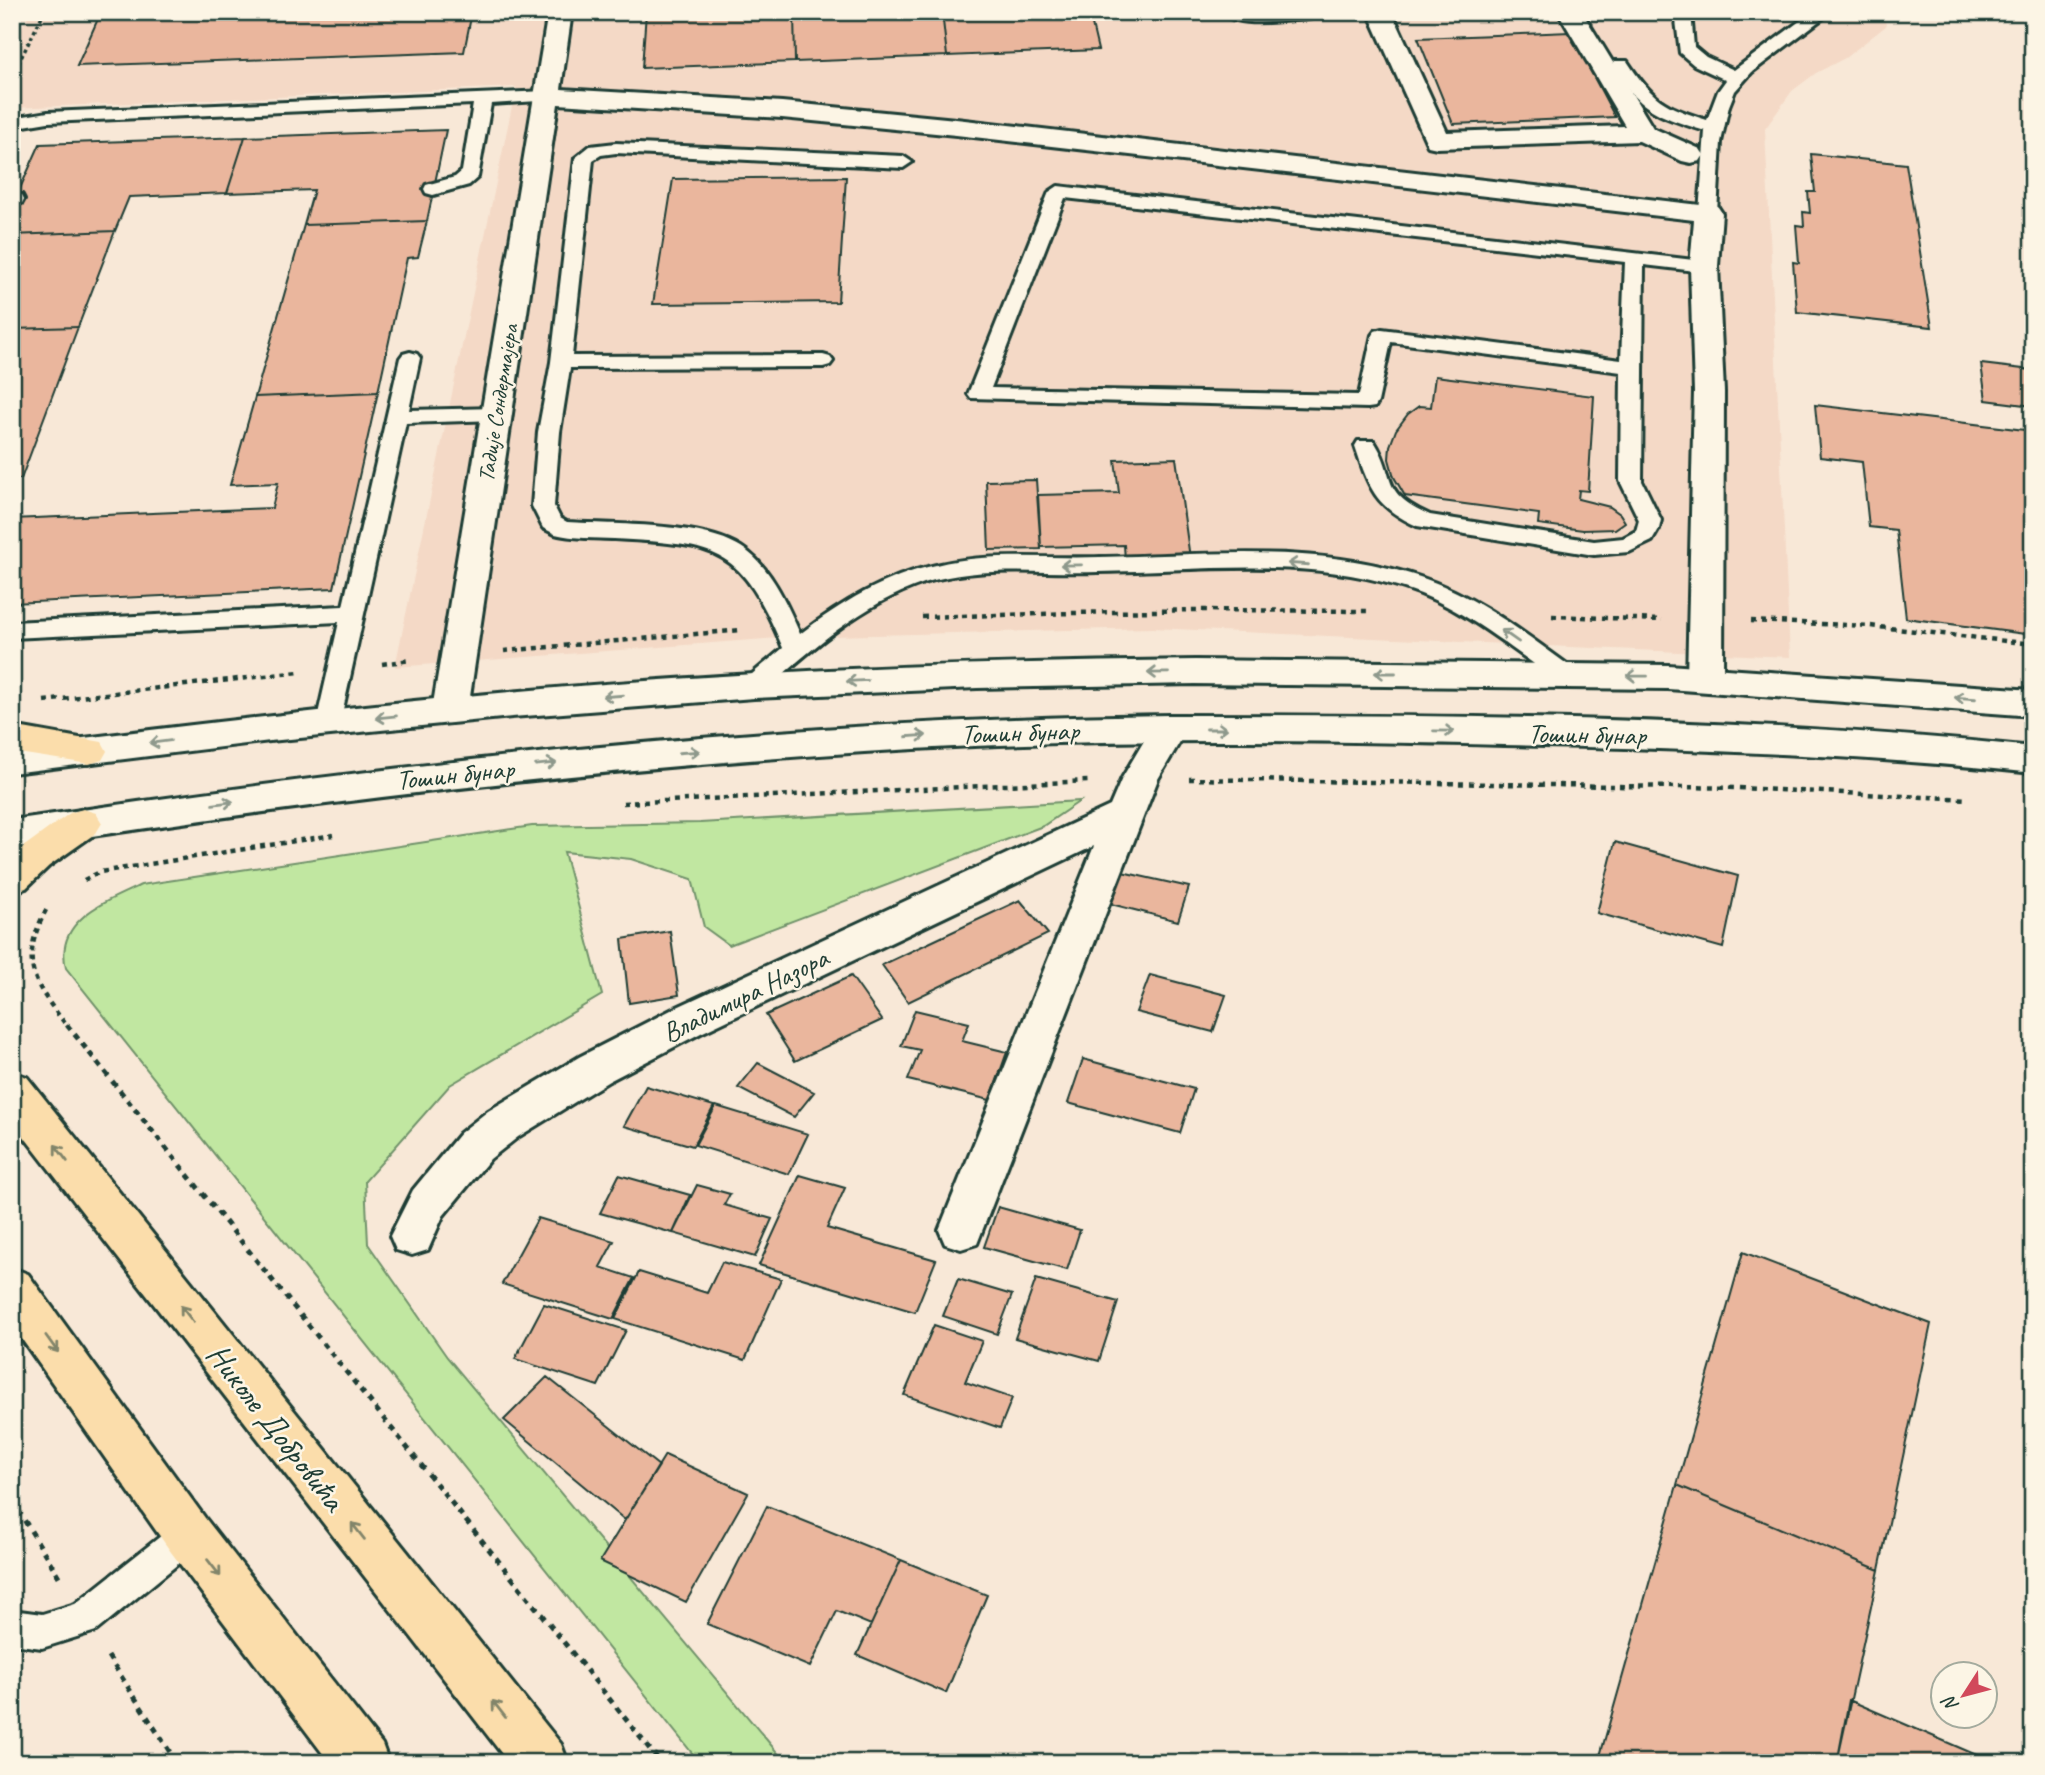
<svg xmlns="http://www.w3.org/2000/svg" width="2045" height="1775" font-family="Caveat,sans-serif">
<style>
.built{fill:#f4d9c6}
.green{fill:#c1e7a1;stroke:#70926a;stroke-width:2}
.building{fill:#eab69d;stroke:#1f3d34;stroke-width:2}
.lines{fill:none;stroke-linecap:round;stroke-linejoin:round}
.lane-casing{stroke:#1f3d34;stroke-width:6}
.street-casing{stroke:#1f3d34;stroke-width:6}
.secondary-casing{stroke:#1f3d34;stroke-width:6}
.primary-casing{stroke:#1f3d34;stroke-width:6}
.path-far2{stroke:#1f3d34;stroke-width:3.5;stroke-dasharray:3.5 3.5;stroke-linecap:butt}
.path-far1{stroke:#1f3d34;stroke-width:4.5;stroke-dasharray:5 5;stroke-linecap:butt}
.path{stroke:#1f3d34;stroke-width:5;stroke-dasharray:6 6;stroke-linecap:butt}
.lane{fill:#fcf5e5;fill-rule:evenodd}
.street{fill:#fcf5e5;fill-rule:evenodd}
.secondary{fill:#fcf5e5;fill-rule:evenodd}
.primary{fill:#fbddab;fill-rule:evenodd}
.oneway{stroke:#8e998c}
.oneway2{stroke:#82856a}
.labels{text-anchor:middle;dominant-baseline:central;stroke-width:5;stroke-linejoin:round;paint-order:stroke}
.far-street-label{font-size:23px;fill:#1f3d34;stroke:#fcf5e5}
.street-label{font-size:28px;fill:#1f3d34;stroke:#fcf5e5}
.near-street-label{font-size:33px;fill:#1f3d34;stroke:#fcf5e5}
</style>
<rect width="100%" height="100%" fill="#f8e8d7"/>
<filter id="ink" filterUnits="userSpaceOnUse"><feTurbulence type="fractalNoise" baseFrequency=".0143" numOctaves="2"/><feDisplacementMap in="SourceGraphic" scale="14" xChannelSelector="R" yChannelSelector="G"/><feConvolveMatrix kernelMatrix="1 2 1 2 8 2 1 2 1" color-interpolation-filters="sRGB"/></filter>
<g filter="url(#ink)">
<path class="built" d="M 30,12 L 1884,12 L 1886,26 L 1845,58 L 1816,73 L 1792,91 L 1765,129 L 1790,657 L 1153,628 L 792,637 L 395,667 L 516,87 L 12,108 L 12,47 Z"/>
<path class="green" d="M 1080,801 L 1043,826 L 729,945 L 704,927 L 692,879 L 631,859 L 564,852 L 602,995 L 450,1085 L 365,1181 L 368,1244 L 447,1357 L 786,1763 L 700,1763 L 66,968 C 54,920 105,902 141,885 L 532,826 L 700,823 Z"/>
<path class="building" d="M 101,12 L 472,12 L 464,52 L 77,66 Z
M 646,12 L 794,12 L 795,62 L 642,68 Z
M 794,12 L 942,12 L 947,56 L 795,62 Z
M 942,12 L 1089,12 L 1098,50 L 947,56 Z
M 1570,32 L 1615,117 L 1453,124 L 1418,38 Z
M 446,130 L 427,221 L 304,225 L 314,190 L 227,193 L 245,137 Z
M 245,137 L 227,193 L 129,197 L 115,231 L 12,235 L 12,206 L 40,144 Z
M 1811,154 L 1906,164 L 1932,327 L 1797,312 L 1793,262 L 1799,263 L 1796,225 L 1804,226 L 1803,212 L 1810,213 L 1808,192 L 1815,192 Z
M 846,177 L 838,302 L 653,304 L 673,179 Z
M 427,221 L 418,257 L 407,258 L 378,392 L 255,397 L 304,225 Z
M 115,231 L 78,327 L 12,329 L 12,235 Z
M 78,327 L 21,479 L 12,479 L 12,329 Z
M 2029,355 L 2033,355 L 2033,406 L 1986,400 L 1981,364 L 2032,370 Z
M 1435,376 L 1594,396 L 1588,491 L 1579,490 L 1578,499 L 1610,507 L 1620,514 L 1625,522 L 1615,529 L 1583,530 L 1538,524 L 1539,514 L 1405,496 L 1394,477 L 1389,459 L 1390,446 L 1396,430 L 1408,414 L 1419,406 L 1431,407 Z
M 378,392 L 334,588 L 12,603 L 12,519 L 272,508 L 278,483 L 230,485 L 255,397 Z
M 1815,405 L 2033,431 L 2033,525 L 2028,524 L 2033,552 L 2033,635 L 1906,618 L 1896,530 L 1869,527 L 1862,462 L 1820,457 Z
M 1176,458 L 1190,558 L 1125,560 L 1124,545 L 1041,547 L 1038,495 L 1119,493 L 1115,460 Z
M 1036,480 L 1041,549 L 989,550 L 986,481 Z
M 1615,842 L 1738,876 L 1723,948 L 1597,913 Z
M 1122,872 L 1189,887 L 1178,921 L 1111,904 Z
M 1020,900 L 1048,934 L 908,1002 L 882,965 Z
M 670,931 L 679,995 L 629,1003 L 622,939 Z
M 1150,975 L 1226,995 L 1213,1032 L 1136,1012 Z
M 851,976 L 882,1020 L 795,1061 L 766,1015 Z
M 915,1010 L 969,1023 L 962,1041 L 1007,1052 L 990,1100 L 908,1080 L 920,1050 L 901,1046 Z
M 1083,1059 L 1194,1089 L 1180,1133 L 1068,1103 Z
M 758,1063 L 814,1092 L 794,1117 L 738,1088 Z
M 646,1086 L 714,1106 L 693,1146 L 624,1126 Z
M 716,1106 L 808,1134 L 789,1174 L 695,1145 Z
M 619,1175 L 690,1195 L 673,1233 L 600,1213 Z
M 800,1175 L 845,1188 L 827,1228 L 936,1260 L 915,1312 L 759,1265 Z
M 697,1185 L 730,1194 L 724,1205 L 772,1219 L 755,1257 L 673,1233 Z
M 998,1207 L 1080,1230 L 1067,1270 L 984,1247 Z
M 538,1218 L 614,1241 L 600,1267 L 634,1278 L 613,1319 L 502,1284 Z
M 1743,1252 L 1931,1324 L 1879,1570 L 1677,1485 Z
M 722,1262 L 781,1279 L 745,1360 L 615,1319 L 639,1272 L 707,1293 Z
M 958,1279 L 1012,1295 L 997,1334 L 943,1316 Z
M 1036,1279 L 1118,1302 L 1099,1361 L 1015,1338 Z
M 544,1304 L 626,1330 L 598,1386 L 515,1359 Z
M 934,1325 L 982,1341 L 965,1382 L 1012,1398 L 1000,1428 L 904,1395 Z
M 547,1377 L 659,1466 L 625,1520 L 504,1420 Z
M 665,1455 L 748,1493 L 686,1602 L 600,1561 Z
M 1677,1485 L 1879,1570 L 1837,1763 L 1598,1763 Z
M 767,1506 L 901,1560 L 871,1625 L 837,1611 L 810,1667 L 707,1624 Z
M 901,1560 L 987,1595 L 946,1693 L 857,1655 Z
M 1849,1700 L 1995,1763 L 1837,1763 Z"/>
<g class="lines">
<g class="lane-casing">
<path id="lane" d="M 1675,12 L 1691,12 L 1694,47 L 1706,57 L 1734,70 L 1812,12 L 1831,12 L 1752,72 L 1735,91 L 1729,106 L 1721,142 L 1717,213 L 1708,219 L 1699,213 L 1705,131 C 1656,115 1640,111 1612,65 L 1615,61 L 1627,61 C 1653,100 1663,106 1707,120 L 1718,91 L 1726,80 L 1694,65 L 1680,53 Z
M 547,91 L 556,96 L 553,100 L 491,104 L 478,177 L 469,185 L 433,195 L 426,193 L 424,189 L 426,185 L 455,177 L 462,171 L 473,104 L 48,122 L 12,128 L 12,118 L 48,112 Z
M 616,143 L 903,156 L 912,162 L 903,168 L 616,153 L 601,155 L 593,160 L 572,356 L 823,355 L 830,357 L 833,361 L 830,365 L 823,367 L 570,368 L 560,432 L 554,506 L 560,518 L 567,522 C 614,525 702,522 741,547 C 770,565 787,604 800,634 C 841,603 885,576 936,565 C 989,552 1045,559 1100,557 C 1206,555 1317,542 1420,577 C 1478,596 1526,635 1574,669 L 1578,675 L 1574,681 L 1566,683 L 1558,681 C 1509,647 1461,606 1404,588 C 1307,556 1199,571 1098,572 C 1041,574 979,565 924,583 C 862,604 811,649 763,692 L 754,694 L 745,692 L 742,686 L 745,680 L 783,648 C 740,547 721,545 614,539 C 595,538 574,539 555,534 L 543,528 L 532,506 L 538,432 L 551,362 L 575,158 L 590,146 Z
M 1058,186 L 1711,262 L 1714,266 L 1704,272 L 1644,265 L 1642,481 L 1661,520 L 1659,529 L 1652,541 L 1629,552 L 1594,555 L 1417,526 C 1375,507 1369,488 1355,446 L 1358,441 L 1374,441 C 1398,478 1377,491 1430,515 L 1594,541 L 1623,538 L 1636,531 L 1639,520 L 1620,481 L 1621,372 L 1391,342 L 1378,402 L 1375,407 L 1368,408 L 971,398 L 968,394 L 1049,192 ZM 1065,198 L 1625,262 L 1621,360 L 1382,329 L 1375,331 L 1372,335 L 1359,395 L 991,388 Z
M 12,193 L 22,195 L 24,199 L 22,203 L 12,205 Z
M 410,352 L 417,354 L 420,358 L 409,410 L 497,408 L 504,409 L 508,414 L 504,419 L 497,420 L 406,423 L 340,723 L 337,729 L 328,732 L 319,729 L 316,723 L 339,622 L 12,638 L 12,622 L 343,606 L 400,358 L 403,354 Z
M 188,1519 L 200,1524 L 205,1535 L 200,1546 L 96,1631 L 42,1648 L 12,1644 L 12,1610 L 42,1614 L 75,1604 L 176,1524 Z"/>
</g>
<g class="street-casing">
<path id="street" d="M 548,12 L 572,12 L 561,89 L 782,102 L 956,119 L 1718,207 L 1722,213 L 1718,266 L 1724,392 L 1723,678 L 1717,687 L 1705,690 L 1693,687 L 1687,678 L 1694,392 L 1690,266 L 1694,220 L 956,135 L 782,118 L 558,104 L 468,710 L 463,719 L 450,723 L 437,719 L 432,710 Z
M 1222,12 L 1320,12 L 1317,17 L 1308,19 C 1288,20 1234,29 1222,12 Z
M 1368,12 L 1392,12 L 1447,132 L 1625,126 L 1558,12 L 1582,12 L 1653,128 L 1700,149 L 1704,155 L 1700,161 L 1691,163 L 1682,161 L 1639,141 L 1437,148 L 1428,146 Z
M 1170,715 L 1183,719 L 1188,728 L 1158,779 L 977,1244 L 961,1249 L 945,1244 L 939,1230 L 1094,846 L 701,1033 L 609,1081 L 518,1137 L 490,1159 L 443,1216 L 428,1250 L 412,1255 L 396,1250 L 390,1236 L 413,1190 L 460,1133 L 488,1111 L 579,1057 L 673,1009 L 1110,806 L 1122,778 L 1157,719 Z"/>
</g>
<g class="secondary-casing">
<path id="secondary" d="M 1195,660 L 1668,665 L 2033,690 L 2033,716 L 1668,689 L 1195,684 L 977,688 L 754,698 L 512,717 L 270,741 L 12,773 L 12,747 C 259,716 506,688 754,674 C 901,665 1048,662 1195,660 Z
M 1169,715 C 1456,715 1747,717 2033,747 L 2033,773 C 1857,754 1681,749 1504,745 C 1327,741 1151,738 974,746 C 652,761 331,799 12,848 L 12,820 C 396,763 781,720 1169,715 Z"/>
</g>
<g class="primary-casing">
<path id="primary" d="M 12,726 L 102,742 L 107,751 L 102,760 L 89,764 L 12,752 Z
M 83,809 L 96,813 L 102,823 L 96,833 L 49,866 L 26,888 L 12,893 L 12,855 L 70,813 Z
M 12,1072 L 27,1077 L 561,1744 L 568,1763 L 509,1763 L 12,1121 Z
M 12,1268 L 28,1274 L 205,1518 L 382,1744 L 389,1763 L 330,1763 L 171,1552 L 12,1325 Z"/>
</g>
<path class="path-far2" d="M 12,76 L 44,12"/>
<path class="path-far1" d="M 1552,616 L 1662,620
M 922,617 L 1192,610 L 1368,611
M 1751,621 L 1870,626 L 2033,644
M 504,651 L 742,630
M 382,664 L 411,660
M 44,701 L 300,672
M 1189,779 L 1738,788 L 1968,799
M 623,803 L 1090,781
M 84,880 L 100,872 L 333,835
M 46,910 C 18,964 34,984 68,1027"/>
<path class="path" d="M 67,1025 L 661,1763
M 12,1500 L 61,1580
M 108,1656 L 177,1763"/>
<use href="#lane" class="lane"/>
<use href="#street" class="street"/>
<use href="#secondary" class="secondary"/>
<use href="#primary" class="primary"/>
</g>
<defs><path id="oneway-shaft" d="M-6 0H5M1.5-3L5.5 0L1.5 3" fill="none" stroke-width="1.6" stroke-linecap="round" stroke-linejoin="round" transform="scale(1.75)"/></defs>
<g class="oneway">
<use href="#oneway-shaft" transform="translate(1298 564) rotate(-176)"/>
<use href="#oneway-shaft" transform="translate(1071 565) rotate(179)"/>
<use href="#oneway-shaft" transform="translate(1510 636) rotate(-145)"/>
<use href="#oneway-shaft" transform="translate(1158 673) rotate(179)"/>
<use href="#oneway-shaft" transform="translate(1385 673) rotate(-180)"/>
<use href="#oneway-shaft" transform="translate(1637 676) rotate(-179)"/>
<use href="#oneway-shaft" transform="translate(857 681) rotate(177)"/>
<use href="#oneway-shaft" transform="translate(613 696) rotate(176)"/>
<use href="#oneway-shaft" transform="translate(1965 698) rotate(-176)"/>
<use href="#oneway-shaft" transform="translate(386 717) rotate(174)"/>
<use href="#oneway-shaft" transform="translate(1217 729)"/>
<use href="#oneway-shaft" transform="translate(1444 731) rotate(1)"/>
<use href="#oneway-shaft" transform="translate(916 736) rotate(-4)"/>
<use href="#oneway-shaft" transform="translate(160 742) rotate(173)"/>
<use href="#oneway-shaft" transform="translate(689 752) rotate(-4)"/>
<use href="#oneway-shaft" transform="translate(546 764) rotate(-6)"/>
<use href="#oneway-shaft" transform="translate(223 803) rotate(-8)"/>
</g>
<g class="oneway2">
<use href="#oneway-shaft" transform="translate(61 1153) rotate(-127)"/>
<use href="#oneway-shaft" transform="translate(187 1314) rotate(-128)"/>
<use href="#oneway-shaft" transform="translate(52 1344) rotate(54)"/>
<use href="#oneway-shaft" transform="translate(358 1531) rotate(-128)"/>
<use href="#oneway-shaft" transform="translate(214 1568) rotate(52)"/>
<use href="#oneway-shaft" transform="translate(499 1709) rotate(-128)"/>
</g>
</g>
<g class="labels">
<g class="far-street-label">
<text transform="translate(498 403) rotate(-81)">Тадије Сондермајера</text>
</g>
<g class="street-label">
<text transform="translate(1020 732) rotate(-2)">Тошин бунар</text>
<text transform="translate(1587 734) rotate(1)">Тошин бунар</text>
<text transform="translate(455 774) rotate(-6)">Тошин бунар</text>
<text transform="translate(745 995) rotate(-26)">Владимира Назора</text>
</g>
<g class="near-street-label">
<text transform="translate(276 1427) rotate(52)">Николе Добровића</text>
</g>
</g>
<rect width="2045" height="1775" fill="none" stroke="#fcf5e5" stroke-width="42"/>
<rect x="21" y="21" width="2003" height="1733" fill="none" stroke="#1f3d34" stroke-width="2.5" filter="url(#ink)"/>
<g transform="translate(1964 1695) rotate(234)"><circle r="33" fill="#fcf5e5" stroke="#a4ab9e" stroke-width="2"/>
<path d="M0-5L12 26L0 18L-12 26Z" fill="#d1495b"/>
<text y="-10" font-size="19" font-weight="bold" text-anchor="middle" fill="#1f3d34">N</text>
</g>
</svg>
